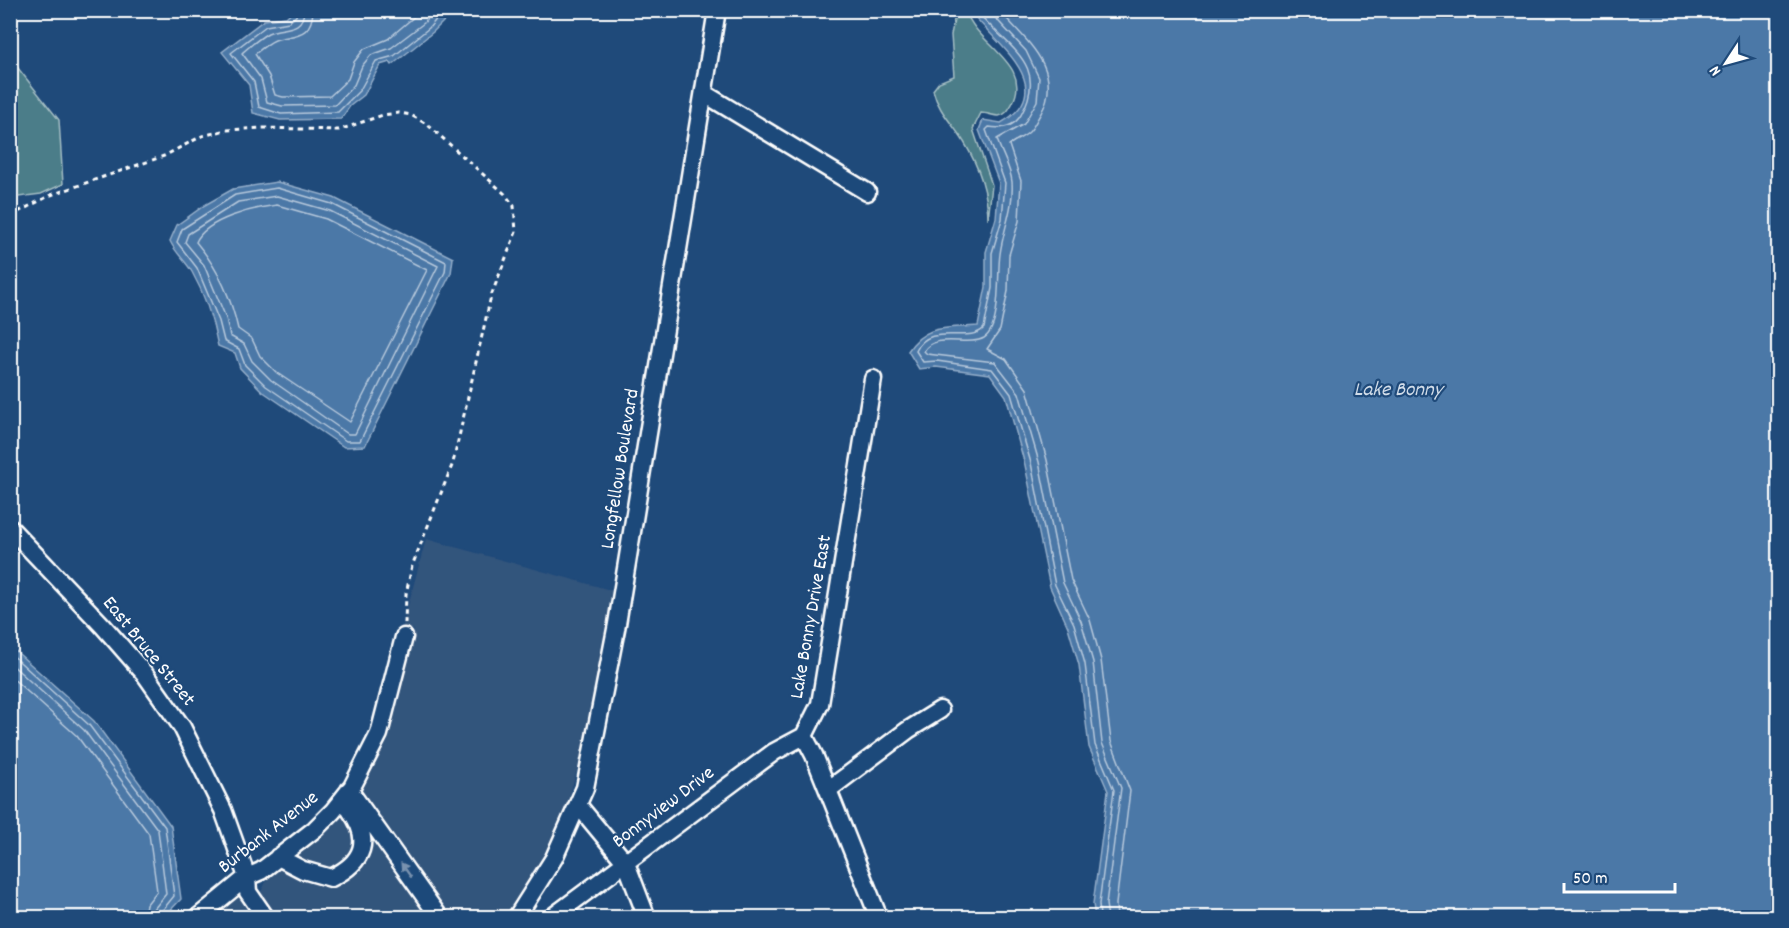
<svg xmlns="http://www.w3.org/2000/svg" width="1789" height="928" font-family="Dekko,sans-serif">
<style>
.built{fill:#33547c}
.green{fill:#4b7d89;stroke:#a5bec4;stroke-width:1.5}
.water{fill:#4c78a7;stroke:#94aeca;stroke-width:1.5}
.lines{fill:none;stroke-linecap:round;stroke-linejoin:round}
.shore{stroke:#b7c9dc;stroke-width:1.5}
.minor-casing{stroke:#fff;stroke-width:21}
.path{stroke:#fff;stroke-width:3;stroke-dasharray:4.5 4.5;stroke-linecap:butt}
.minor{stroke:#1f4a7a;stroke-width:16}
.oneway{fill:#7992af}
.labels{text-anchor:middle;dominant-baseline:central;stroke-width:4.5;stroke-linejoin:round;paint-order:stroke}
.street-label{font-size:20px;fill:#fff;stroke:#1f4a7a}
.water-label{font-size:21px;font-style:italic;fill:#d2dde9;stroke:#1f4a7a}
</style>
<rect width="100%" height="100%" fill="#1f4a7a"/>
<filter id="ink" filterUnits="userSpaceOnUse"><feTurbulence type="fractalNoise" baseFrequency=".0167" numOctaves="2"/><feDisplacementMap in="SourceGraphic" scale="12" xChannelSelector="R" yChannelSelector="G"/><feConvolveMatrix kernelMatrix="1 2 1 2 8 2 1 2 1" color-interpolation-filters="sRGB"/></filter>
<g filter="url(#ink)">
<path class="built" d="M 426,539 L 614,591 L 588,732 L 562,822 L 546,855 L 507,917 L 277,917 L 260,894 L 271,872 L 358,791 L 387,736 L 398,703 L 414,630 L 402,628 Z
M 241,896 L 256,917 L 209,918 L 234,897 Z"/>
<path class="green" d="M 956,10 L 966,11 C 976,45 1034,64 1012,104 C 1009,109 1006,115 999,116 C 993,116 987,113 981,113 L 973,129 L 992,185 L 988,220 C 988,193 978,165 964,142 C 953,124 938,111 933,90 L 939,82 L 954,76 L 951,35 Z
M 10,58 L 59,120 L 63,184 L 41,194 L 11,198 Z"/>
<path class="water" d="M 294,10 L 454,10 L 454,11 L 433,32 L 392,65 L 390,62 L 380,65 L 364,95 L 350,106 L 341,119 L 280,120 L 253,113 L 249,85 L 222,52 L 264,20 L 286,17 Z
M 974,11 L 1778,11 L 1778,917 L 1095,917 L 1093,904 L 1108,791 L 1089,747 L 1079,665 L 1068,627 L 1050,587 L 1025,465 L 1006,396 L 990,374 L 936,367 L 919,369 L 908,351 C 926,323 948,329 978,326 L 986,287 L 986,252 L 996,218 L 999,183 L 979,130 L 983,120 L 1001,123 C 1058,90 1003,49 977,19 Z
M 277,182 L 334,198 L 453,258 L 451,273 L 365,446 L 344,447 L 262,391 L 240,368 L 235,353 L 218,346 C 213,320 205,295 192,272 C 186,261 176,254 170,241 L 177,225 L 205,205 L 233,189 Z
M 10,646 L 94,721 L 171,826 L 181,899 L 164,917 L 11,917 Z"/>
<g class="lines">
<path class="shore" d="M 297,10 L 296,16 L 289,22 L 266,26 L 231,53 L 254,82 L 259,107 L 281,114 L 338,112 L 360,90 L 376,61 L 394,56 L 429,28 L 444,10
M 304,10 C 303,33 283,26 268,33 C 259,38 250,46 242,53 L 261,79 L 267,102 L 282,106 L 335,105 L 354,85 L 362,66 L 371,55 L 391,48 L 424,23 L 433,10
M 313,10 C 312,39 293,34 275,40 C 268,43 261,49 255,54 L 269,76 L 275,95 L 283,97 L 330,96 L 348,79 L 354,62 L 364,49 L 388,39 L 422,10
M 980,10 L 982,17 C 1012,50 1048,66 1021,115 C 1014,127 1001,129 989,127 L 986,130 L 1005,183 L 1002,219 L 992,253 L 992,288 L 984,328 C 969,345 929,321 916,351 L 923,362 L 937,361 L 992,369 L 1011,394 L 1031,463 L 1055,585 L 1074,624 L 1085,664 L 1095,745 L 1114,790 L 1099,904 L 1100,918
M 988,10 L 1026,51 L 1039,78 L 1037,101 L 1024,124 L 997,139 C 1001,153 1011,168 1012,182 C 1014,208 1003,230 1000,254 C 997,272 1002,327 984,338 C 968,347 935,332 924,351 L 927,354 L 995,362 L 1019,393 L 1039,462 L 1063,583 L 1081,621 L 1093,662 L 1102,743 L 1121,788 L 1106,904 L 1108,918
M 999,10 C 1025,40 1065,69 1041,113 C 1037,119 1034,127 1029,132 C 1023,138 1015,140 1009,145 L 1021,181 L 1019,221 L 1009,255 L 1008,291 L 1000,330 L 987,349 L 1006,359 L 1027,389 L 1047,460 L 1071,580 L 1090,620 L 1101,660 L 1111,741 L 1130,791 L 1116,904 L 1117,918
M 277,188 L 332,204 L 446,262 L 445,272 L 360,441 L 346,441 L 266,386 L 245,365 L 239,349 L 224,341 L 219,321 L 197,268 L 177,242 L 182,229 L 235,195 Z
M 277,196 L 330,211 L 438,266 L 355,434 L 348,434 L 271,380 L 252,361 L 244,344 L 230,336 L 226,318 L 204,265 L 185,242 L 188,234 L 238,202 Z
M 277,205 L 326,219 L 427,270 L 350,422 L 277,373 L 260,356 L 252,339 L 238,329 C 231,297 217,267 196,242 C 206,219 254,208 277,205 Z
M 10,653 L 89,725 L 165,827 L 174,896 L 161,912 L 160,918
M 10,663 L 84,730 L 158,830 L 166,894 L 154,909 L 152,918
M 10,676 L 77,736 L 149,834 L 157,891 L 146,905 L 143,918"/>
<g class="minor-casing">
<path id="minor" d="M 705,94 L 867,192
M 873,379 L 820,704 L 804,736 L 814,755 L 879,918
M 10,528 L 103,626 L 144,673 L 182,727 L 223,810 L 247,877 L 248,892 L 266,918
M 349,790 L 440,918
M 828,790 L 908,730 L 940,710
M 578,805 L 626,863 L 647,918
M 278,857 L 303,870 L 331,878 C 364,862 372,840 350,810
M 197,918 L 247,877 L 261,871 L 315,829 L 333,811 L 352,787 L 379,734 L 404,637
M 516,918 L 554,858 L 585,788 L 617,624 L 717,10
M 551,918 L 774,752 L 804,736"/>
</g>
<path class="path" d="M 10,216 L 51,195 L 164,156 L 202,136 L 226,130 L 263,128 L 339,130 L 383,115 L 399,113 L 411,115 L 428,125 L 505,194 L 514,206 L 516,232 L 491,296 L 453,463 L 412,566 L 406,594 L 405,623"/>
<use href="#minor" class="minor"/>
</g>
<defs><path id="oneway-solid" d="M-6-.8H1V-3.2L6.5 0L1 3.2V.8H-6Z" transform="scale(1.5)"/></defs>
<use class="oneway" href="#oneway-solid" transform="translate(406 870) rotate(-125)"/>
</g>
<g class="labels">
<g class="street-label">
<text transform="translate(621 469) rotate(-81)">Longfellow Boulevard</text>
<text transform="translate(812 617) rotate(-80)">Lake Bonny Drive East</text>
<text transform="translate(148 652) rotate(51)">East Bruce Street</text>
<text transform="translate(664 808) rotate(-37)">Bonnyview Drive</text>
<text transform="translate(269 833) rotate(-38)">Burbank Avenue</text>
</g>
<g class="water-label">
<text x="1398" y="391">Lake Bonny</text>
</g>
</g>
<rect width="1789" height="928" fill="none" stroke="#1f4a7a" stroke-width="36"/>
<rect x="18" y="18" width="1753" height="892" fill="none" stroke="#fff" stroke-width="2" filter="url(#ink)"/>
<g transform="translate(1726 63) rotate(234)" stroke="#1f4a7a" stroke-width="4.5" paint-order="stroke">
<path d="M0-4.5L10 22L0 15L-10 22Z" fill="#ffffff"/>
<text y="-9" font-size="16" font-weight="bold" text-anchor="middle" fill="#ffffff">N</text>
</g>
<path d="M1564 883v9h111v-9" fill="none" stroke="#ffffff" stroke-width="3"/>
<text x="1573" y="883" font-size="18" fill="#ffffff" stroke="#1f4a7a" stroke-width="4.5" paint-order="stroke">50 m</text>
</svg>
